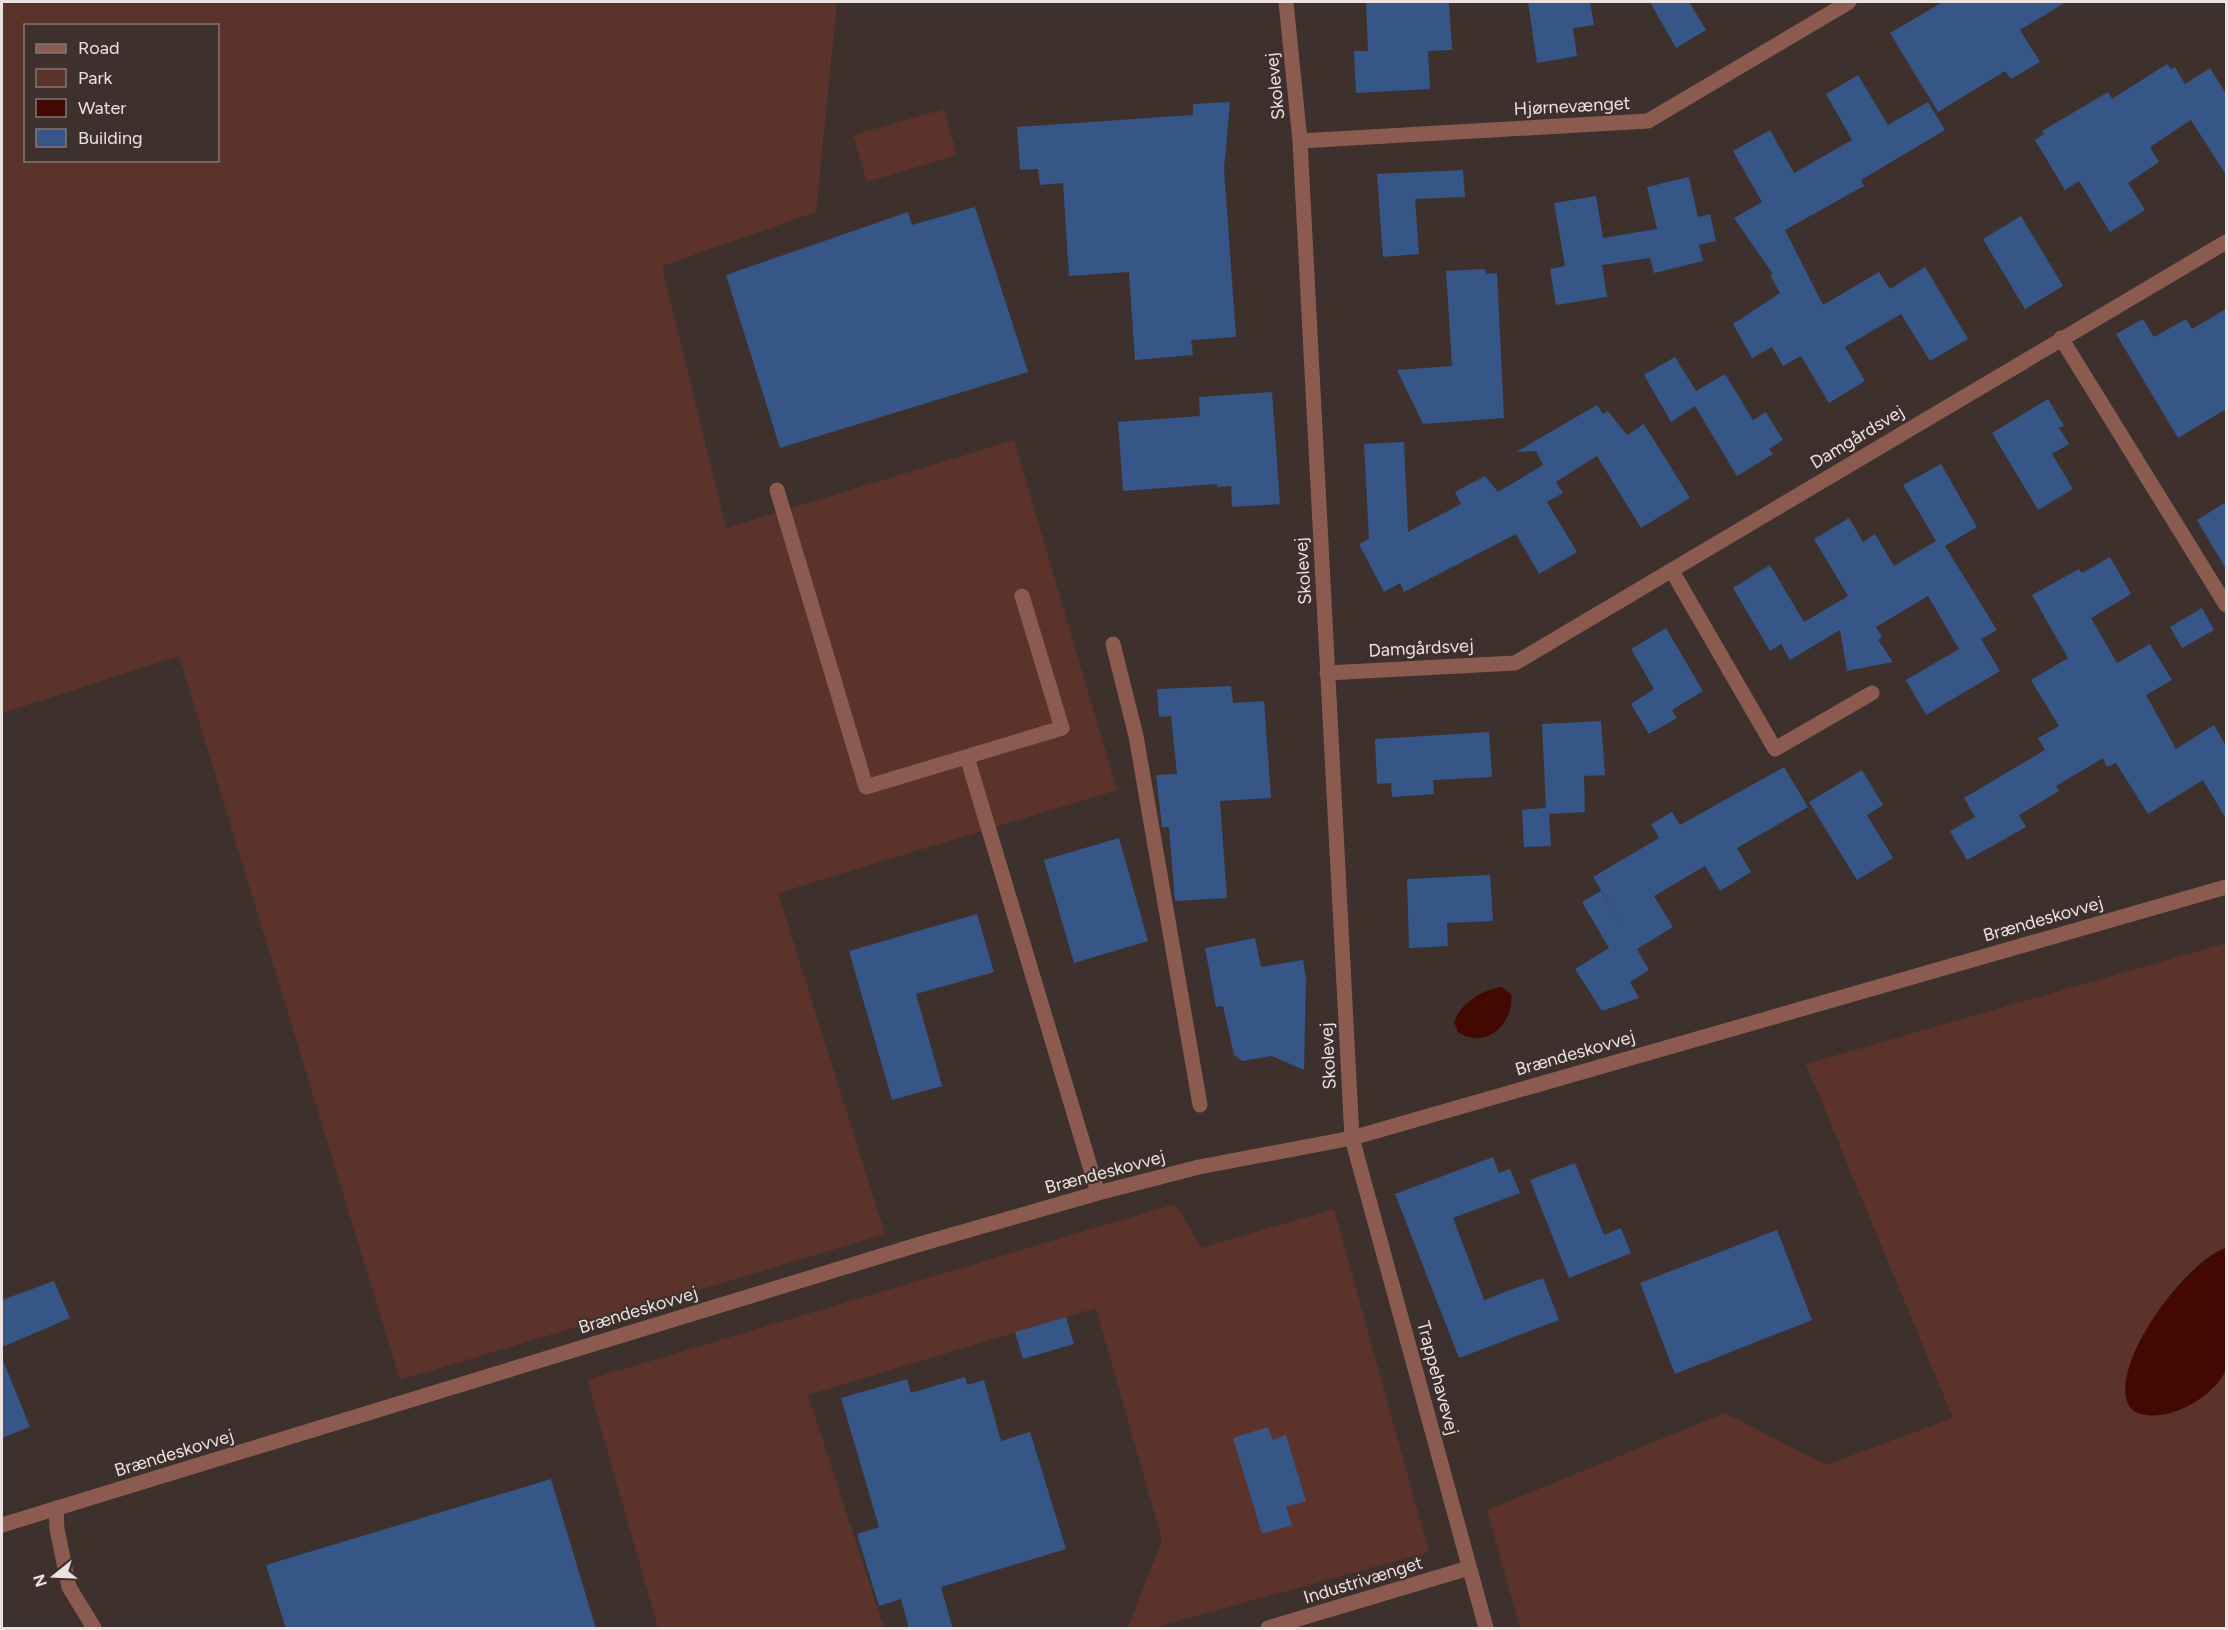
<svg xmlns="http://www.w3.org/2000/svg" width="2228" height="1630" font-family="Figtree,sans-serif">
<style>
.green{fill:#5b332b;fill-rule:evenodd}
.water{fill:#430800}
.building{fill:#365688}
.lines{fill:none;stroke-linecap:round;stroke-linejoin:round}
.minor{stroke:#8c5b50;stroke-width:15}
.labels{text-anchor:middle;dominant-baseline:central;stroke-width:4.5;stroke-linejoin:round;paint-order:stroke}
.street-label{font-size:18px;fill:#ebe1df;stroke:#3e302d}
</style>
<rect width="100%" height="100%" fill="#3e302d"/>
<path class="green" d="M 2,2 L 837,2 L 816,212 L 662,266 L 726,528 L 1014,440 L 1117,790 L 778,893 L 885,1234 L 400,1380 L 179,656 L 2,713 ZM 26,26 L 218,26 L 218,160 L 26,160 Z
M 944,109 L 957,155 L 867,182 L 853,135 Z
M 2226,943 L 2226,1628 L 1520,1628 L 1487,1510 L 1725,1413 L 1826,1465 L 1953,1418 L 1806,1064 Z
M 1175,1204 L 1201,1248 L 1334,1209 L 1429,1552 L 1152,1628 L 1128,1628 L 1162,1540 L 1096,1308 L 808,1395 L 884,1628 L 658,1628 L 587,1380 Z"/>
<path class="water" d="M 1502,987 L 1511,994 C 1515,1023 1485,1051 1458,1032 L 1454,1022 C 1462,1002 1482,990 1502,987 Z
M 2226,1248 C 2227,1266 2228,1361 2226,1370 C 2215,1393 2185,1412 2160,1415 C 2149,1416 2134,1416 2128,1404 C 2110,1362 2187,1260 2226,1248 Z"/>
<path class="building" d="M 1366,2 L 1449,2 L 1452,50 L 1428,51 L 1430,89 L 1356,93 L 1354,51 L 1368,51 Z
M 1528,2 L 1590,2 L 1594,25 L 1573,28 L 1577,56 L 1537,63 Z
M 1650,2 L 1689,2 L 1706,30 L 1676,48 Z
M 1943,2 L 2066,2 L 2020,30 L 2040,62 L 2011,79 L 2005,71 L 1938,112 L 1890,33 Z
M 2167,64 L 2171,69 L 2175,67 L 2185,84 L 2210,68 L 2226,94 L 2226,175 L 2191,120 L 2150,147 L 2159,162 L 2128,183 L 2145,210 L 2110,232 L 2079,181 L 2065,190 L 2035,140 L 2044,134 L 2042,131 L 2108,92 L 2112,99 Z
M 1858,75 L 1888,125 L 1928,102 L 1945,130 L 1861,180 L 1864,186 L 1785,230 L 1823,305 L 1879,272 L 1890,289 L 1925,267 L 1968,339 L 1930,361 L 1901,314 L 1845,347 L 1865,381 L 1829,403 L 1801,356 L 1783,366 L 1772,347 L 1752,358 L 1733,324 L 1780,293 L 1770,275 L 1773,274 L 1734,218 L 1762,202 L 1733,151 L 1770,130 L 1794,173 L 1852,140 L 1826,94 Z
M 1230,102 L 1224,169 L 1236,337 L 1191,340 L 1193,355 L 1135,360 L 1129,272 L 1069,276 L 1063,183 L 1040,185 L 1038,169 L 1020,170 L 1017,127 L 1193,115 L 1193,104 Z
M 1463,170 L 1465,197 L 1415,199 L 1419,254 L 1383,257 L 1377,174 Z
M 1689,177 L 1698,217 L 1710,214 L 1716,241 L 1699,245 L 1703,261 L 1654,273 L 1650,258 L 1602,265 L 1607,297 L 1556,305 L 1550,269 L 1565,266 L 1554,203 L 1596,196 L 1603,238 L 1657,229 L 1647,187 Z
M 975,207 L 1028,372 L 780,448 L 726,275 L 908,212 L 912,225 Z
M 2021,216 L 2063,286 L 2025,309 L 1983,239 Z
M 1485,269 L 1486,274 L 1497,273 L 1504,418 L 1423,424 L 1397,370 L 1452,366 L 1446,271 Z
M 2226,309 L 2226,409 L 2178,438 L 2116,334 L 2143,319 L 2154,337 L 2186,319 L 2192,329 Z
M 1675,357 L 1696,391 L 1725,374 L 1753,420 L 1766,412 L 1783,440 L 1769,449 L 1773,454 L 1737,476 L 1695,406 L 1671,422 L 1644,375 Z
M 1272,392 L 1280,504 L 1232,507 L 1231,486 L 1217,487 L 1217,484 L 1123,491 L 1118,422 L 1200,416 L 1199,397 Z
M 2048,399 L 2064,426 L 2059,428 L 2069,444 L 2052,454 L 2073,489 L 2038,510 L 1992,433 Z
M 1597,405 L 1603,414 L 1608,411 L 1627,435 L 1644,424 L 1690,498 L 1641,528 L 1597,456 L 1556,482 L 1563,493 L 1547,502 L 1577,552 L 1539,574 L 1516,534 L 1404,592 L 1400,583 L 1384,592 L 1359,544 L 1369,539 L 1364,444 L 1404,442 L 1408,532 L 1461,504 L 1455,492 L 1485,476 L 1498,492 L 1543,465 L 1536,451 L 1516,452 Z
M 1941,464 L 1977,527 L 1945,546 L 1997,630 L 1981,639 L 2000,671 L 1926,715 L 1906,680 L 1959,649 L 1928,596 L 1876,627 L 1882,637 L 1878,640 L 1893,662 L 1847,671 L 1840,630 L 1790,660 L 1781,644 L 1770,651 L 1733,588 L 1770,565 L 1804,622 L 1848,596 L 1814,539 L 1849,518 L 1863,542 L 1875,534 L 1894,566 L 1936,541 L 1903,485 Z
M 2226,502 L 2226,569 L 2197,520 Z
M 2110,557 L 2131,594 L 2091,618 L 2117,663 L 2150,644 L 2172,680 L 2146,695 L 2176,749 L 2214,725 L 2226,746 L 2226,819 L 2203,780 L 2148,814 L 2116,763 L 2107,767 L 2103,758 L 2056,786 L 2059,791 L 2019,815 L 2026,827 L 1967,860 L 1950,831 L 1975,817 L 1964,798 L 2045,750 L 2038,738 L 2059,726 L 2031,680 L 2068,658 L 2032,595 L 2079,569 L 2082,573 Z
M 2202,608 L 2214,630 L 2182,648 L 2170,627 Z
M 1666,628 L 1703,691 L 1672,710 L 1677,718 L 1649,734 L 1631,704 L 1654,689 L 1631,649 Z
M 1231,686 L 1233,703 L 1264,701 L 1271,798 L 1220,801 L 1227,898 L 1175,901 L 1169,827 L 1162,827 L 1156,775 L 1177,774 L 1171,716 L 1159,717 L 1157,689 Z
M 1601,721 L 1605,775 L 1584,776 L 1585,812 L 1549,814 L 1551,846 L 1524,847 L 1522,810 L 1546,808 L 1542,724 Z
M 1489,732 L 1492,777 L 1433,780 L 1434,794 L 1392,797 L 1391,783 L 1377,784 L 1375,739 Z
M 1784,767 L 1808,807 L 1737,848 L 1751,872 L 1720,891 L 1705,866 L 1654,896 L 1673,927 L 1637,949 L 1649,970 L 1630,982 L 1639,998 L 1602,1011 L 1575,969 L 1609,948 L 1582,902 L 1601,891 L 1624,928 L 1593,877 L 1659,838 L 1651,824 L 1672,812 L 1680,825 Z
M 1862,770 L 1883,805 L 1867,815 L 1893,858 L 1857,880 L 1809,802 Z
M 1119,838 L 1148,941 L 1074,963 L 1044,860 Z
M 1490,875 L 1493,921 L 1447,923 L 1448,946 L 1409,948 L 1407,879 Z
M 977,914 L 994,972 L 916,994 L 942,1086 L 892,1100 L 849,951 Z
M 1255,938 L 1261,967 L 1303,960 L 1306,978 L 1304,1070 L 1272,1056 L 1242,1061 L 1234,1055 L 1223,1006 L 1216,1007 L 1205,948 Z
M 1493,1157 L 1499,1173 L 1510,1169 L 1520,1193 L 1453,1218 L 1484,1300 L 1543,1278 L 1559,1320 L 1459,1358 L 1395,1194 Z
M 1575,1163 L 1604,1235 L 1621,1228 L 1631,1253 L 1569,1278 L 1530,1180 Z
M 1777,1230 L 1812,1320 L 1675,1374 L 1640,1283 Z
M 54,1281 L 70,1318 L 2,1347 L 2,1300 Z
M 1066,1317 L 1074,1344 L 1023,1359 L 1015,1332 Z
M 2,1358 L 30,1427 L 2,1438 Z
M 965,1377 L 967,1385 L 984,1380 L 1001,1441 L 1030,1432 L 1066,1549 L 941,1587 L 953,1629 L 909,1629 L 901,1599 L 879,1606 L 857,1534 L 879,1527 L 841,1398 L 907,1379 L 911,1393 Z
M 1268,1427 L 1273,1440 L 1286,1435 L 1306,1501 L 1286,1507 L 1292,1525 L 1262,1534 L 1233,1438 Z
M 551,1479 L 596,1629 L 286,1629 L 266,1565 Z"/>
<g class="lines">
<path class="minor" d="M 1286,2 L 1300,141 L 1352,1138 L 1486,1628
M 1300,141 L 1648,121 L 1849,2
M 2061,338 L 2226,605
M 777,490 L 866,787 L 1062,728 L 1022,596
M 1672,571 L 1775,749 L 1872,693
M 1113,644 L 1136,736 L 1200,1105
M 1327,673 L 1515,663 L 2226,242
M 967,757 L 1098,1193
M 56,1508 L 57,1529 L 69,1587 L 94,1628
M 2,1525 L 917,1245 L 1098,1193 L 1199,1167 L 1352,1138 L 2226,887
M 1268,1628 L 1469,1568"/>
</g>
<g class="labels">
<g class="street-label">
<text transform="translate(1275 86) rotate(-96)">Skolevej</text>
<text transform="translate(1572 106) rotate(-3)">Hjørnevænget</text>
<text transform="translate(1857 437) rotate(-31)">Damgårdsvej</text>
<text transform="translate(1303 571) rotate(-94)">Skolevej</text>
<text transform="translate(1421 648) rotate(-3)">Damgårdsvej</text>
<text transform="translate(2043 919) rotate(-16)">Brændeskovvej</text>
<text transform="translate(1575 1053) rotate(-16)">Brændeskovvej</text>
<text transform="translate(1328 1056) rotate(-93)">Skolevej</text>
<text transform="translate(1105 1172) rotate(-15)">Brændeskovvej</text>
<text transform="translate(638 1310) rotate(-17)">Brændeskovvej</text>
<text transform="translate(1438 1378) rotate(75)">Trappehavevej</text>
<text transform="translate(174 1453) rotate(-17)">Brændeskovvej</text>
<text transform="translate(1363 1580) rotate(-17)">Industrivænget</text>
</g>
</g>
<rect width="2228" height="1630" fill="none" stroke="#ebe1df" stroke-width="6"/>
<rect x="24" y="24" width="195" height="138" fill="#3e302d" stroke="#837774" stroke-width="1.5"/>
<rect x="36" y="44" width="30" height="9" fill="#8c5b50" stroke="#837774" stroke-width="1.5"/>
<text x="78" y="54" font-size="18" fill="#ebe1df">Road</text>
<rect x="36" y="69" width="30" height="18" fill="#5b332b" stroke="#837774" stroke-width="1.5"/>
<text x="78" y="84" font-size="18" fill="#ebe1df">Park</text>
<rect x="36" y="99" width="30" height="18" fill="#430800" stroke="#837774" stroke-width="1.5"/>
<text x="78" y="114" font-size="18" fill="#ebe1df">Water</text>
<rect x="36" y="129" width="30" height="18" fill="#365688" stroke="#837774" stroke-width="1.5"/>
<text x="78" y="144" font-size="18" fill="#ebe1df">Building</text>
<g transform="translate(54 1576) rotate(252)" stroke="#3e302d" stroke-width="4.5" paint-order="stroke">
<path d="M0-4.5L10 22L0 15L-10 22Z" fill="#ebe1df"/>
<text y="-9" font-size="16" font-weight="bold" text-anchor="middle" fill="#ebe1df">N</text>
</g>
</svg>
